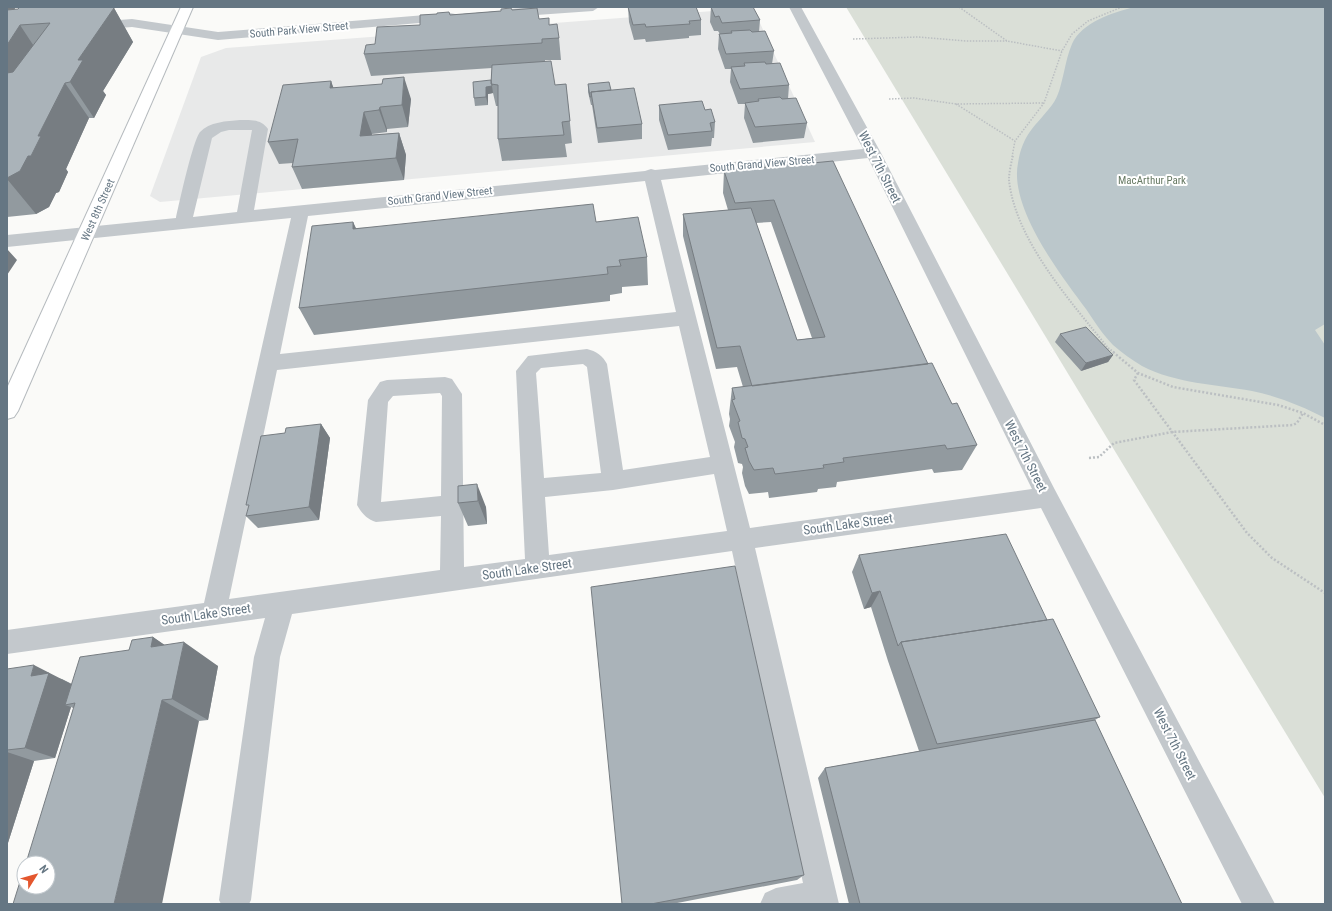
<svg xmlns="http://www.w3.org/2000/svg" width="1332" height="911" font-family="'Roboto Condensed',sans-serif">
<style>
.built{fill:#e8e9e9}
.green{fill:#dadfd7}
.water{fill:#bbc7cb}
.lines{fill:none;stroke-linecap:round;stroke-linejoin:round}
.major-casing{stroke:#b5babe;stroke-width:2}
.path-far2{stroke:#bbbfc2;stroke-width:1.5;stroke-dasharray:1.5 1.5;stroke-linecap:butt}
.path-far1{stroke:#bbbfc2;stroke-width:2;stroke-dasharray:1.5 1.5;stroke-linecap:butt}
.path{stroke:#bbbfc2;stroke-width:2.5;stroke-dasharray:2 2;stroke-linecap:butt}
.minor{fill:#c3c8cc;fill-rule:evenodd}
.major{fill:#fff;fill-rule:evenodd}
.wall{fill:#929a9f;fill-rule:evenodd}
.shaded-wall{fill:#777d82}
.building{fill:#aab3b9;stroke:#777d82}
.labels{text-anchor:middle;dominant-baseline:central;stroke-width:4;stroke-linejoin:round;paint-order:stroke}
.far-street-label{font-size:11px;fill:#657683;stroke:#fff}
.far-park-label{font-size:11px;fill:#687a64;stroke:#fff}
.street-label{font-size:13px;fill:#657683;stroke:#fff}
</style>
<rect width="100%" height="100%" fill="#fafaf8"/>
<path class="built" d="M 753,8 L 815,142 L 160,202 L 150,196 L 201,57 L 226,48 Z"/>
<path class="green" d="M 846,7 L 1325,7 L 1325,798 Z"/>
<path class="water" d="M 1134,7 L 1325,7 L 1325,324 L 1315,330 L 1325,345 L 1325,418 C 1302,406 1277,396 1252,391 C 1215,384 1177,384 1142,366 C 1132,360 1122,353 1113,345 C 1103,335 1094,321 1086,309 C 1060,274 1009,208 1018,163 C 1023,133 1035,127 1052,105 C 1059,96 1061,84 1064,72 C 1066,63 1068,53 1072,44 C 1082,22 1112,13 1134,7 Z"/>
<g class="lines">
<g class="major-casing">
<path id="major" d="M 181,7 L 193,7 L 18,411 L 14,417 L 7,419 L 7,388 Z"/>
</g>
<path class="path-far2" d="M 959,7 L 1007,41 L 1062,51
M 853,39 L 918,37 L 966,41 L 1007,41
M 889,99 L 914,98 L 956,104 L 1044,103
M 956,104 L 1015,141
M 1012,157 L 1015,141 L 1044,103 L 1062,51 L 1072,34 L 1088,21 L 1122,7"/>
<path class="path-far1" d="M 1013,156 C 1011,163 1009,173 1009,180 C 1015,240 1072,303 1108,348 L 1115,353"/>
<path class="path" d="M 1113,352 L 1138,373 L 1173,387 L 1278,405 L 1303,413 L 1325,425
M 1138,373 L 1134,380 L 1247,533 L 1272,558 L 1325,593
M 1089,458 L 1099,457 L 1114,443 L 1172,432 L 1293,425 L 1297,423 L 1303,413"/>
<path class="minor" d="M 539,7 L 599,7 L 593,11 L 508,17 L 502,13 L 508,9 Z
M 789,7 L 801,7 L 881,153 L 1055,490 L 1275,904 L 1242,904 L 1041,508 L 755,548 L 839,904 L 760,904 L 765,893 L 776,888 L 803,883 L 732,551 L 292,614 L 280,657 L 251,900 L 249,904 L 221,904 L 219,900 L 254,657 L 265,618 L 7,654 L 7,630 L 204,603 L 291,218 L 7,247 L 7,235 L 176,218 C 179,204 193,140 200,132 C 209,122 227,121 240,120 C 252,120 261,119 268,129 L 254,210 L 645,171 L 651,169 L 655,170 L 863,149 ZM 229,130 L 252,130 L 237,212 L 193,217 L 212,138 L 221,132 ZM 868,158 L 1032,489 L 750,528 L 661,180 ZM 645,181 L 676,312 L 280,354 L 308,216 ZM 679,326 L 710,457 L 623,470 L 607,364 C 603,356 596,351 587,349 L 528,356 L 516,371 L 525,559 L 464,567 L 462,394 L 452,379 L 445,377 L 387,380 L 380,382 L 368,400 L 357,505 C 362,514 367,519 376,522 L 441,516 L 440,570 L 229,599 L 277,370 ZM 583,364 L 587,367 L 601,473 L 544,478 L 536,373 L 541,368 ZM 440,393 L 442,396 L 441,496 L 381,502 L 388,402 L 393,396 ZM 714,474 L 727,531 L 549,555 L 545,497 L 613,490 Z
M 450,13 L 455,14 L 456,17 L 455,20 L 218,40 L 132,27 L 94,30 L 87,26 L 94,22 L 132,19 L 218,32 Z"/>
<use href="#major" class="major"/>
</g>
<path class="wall" d="M 7,7 L 16,7 L 14,10 L 114,8 L 133,42 L 103,91 L 106,95 L 94,118 L 89,118 L 66,169 L 68,172 L 59,192 L 56,193 L 49,207 L 36,214 L 7,217 Z
M 628,7 L 701,20 L 701,35 L 689,36 L 689,38 L 646,42 L 645,39 L 634,40 L 629,22 Z
M 711,7 L 760,20 L 759,32 L 774,51 L 772,64 L 789,85 L 788,99 L 807,123 L 804,138 L 753,143 L 744,118 L 745,104 L 738,104 L 730,82 L 731,69 L 725,69 L 718,49 L 719,34 L 720,34 L 718,31 L 714,31 L 710,22 Z
M 512,10 L 539,19 L 549,25 L 559,38 L 561,60 L 545,60 L 545,62 L 555,85 L 566,84 L 572,143 L 565,144 L 567,157 L 502,161 L 498,139 L 498,106 L 496,106 L 493,93 L 488,94 L 488,105 L 475,106 L 474,98 L 491,80 L 492,68 L 371,76 L 364,54 L 375,44 L 450,15 Z
M 331,81 L 333,88 L 411,99 L 408,127 L 387,129 L 387,132 L 372,134 L 371,135 L 399,133 L 406,155 L 404,180 L 302,189 L 292,167 L 293,163 L 279,164 L 268,142 Z
M 588,84 L 611,90 L 642,124 L 642,139 L 598,143 L 592,105 L 591,105 L 588,92 Z
M 659,105 L 705,110 L 715,122 L 714,138 L 712,138 L 711,146 L 668,150 L 659,120 Z
M 766,164 L 792,165 L 928,364 L 977,445 L 962,470 L 934,473 L 932,469 L 837,482 L 836,487 L 818,489 L 817,492 L 769,498 L 768,492 L 749,494 L 745,486 L 742,473 L 743,467 L 742,464 L 738,463 L 734,447 L 735,442 L 729,426 L 730,419 L 729,414 L 732,388 L 743,387 L 737,367 L 716,369 L 683,236 L 683,214 L 728,210 L 723,193 L 724,171 L 766,167 ZM 771,222 L 812,338 L 797,340 L 756,223 Z
M 353,222 L 356,228 L 596,222 L 647,257 L 648,285 L 622,287 L 622,293 L 610,295 L 610,301 L 314,335 L 299,308 Z
M 1060,334 L 1113,355 L 1108,362 L 1081,371 L 1055,342 Z
M 321,424 L 330,438 L 319,520 L 258,528 L 246,516 L 285,433 Z
M 458,486 L 486,507 L 487,524 L 468,526 L 458,503 Z
M 859,555 L 1047,620 L 1100,717 L 1095,720 L 1182,904 L 849,904 L 818,778 L 825,768 L 919,751 L 888,661 L 871,607 L 864,609 L 852,572 Z
M 153,637 L 164,645 L 218,666 L 208,720 L 199,721 L 73,708 L 71,707 L 55,758 L 34,761 L 7,846 L 7,669 L 62,679 L 72,684 L 129,650 Z
M 804,875 L 797,880 L 672,904 L 622,904 Z"/>
<path class="shaded-wall" d="M 7,7 L 16,7 L 8,17 L 7,16 Z
M 114,8 L 133,42 L 103,91 L 106,95 L 94,118 L 70,82 L 78,60 Z
M 20,25 L 43,60 L 7,98 L 7,45 Z
M 404,77 L 411,99 L 408,127 L 402,105 Z
M 331,81 L 339,103 L 330,88 Z
M 65,83 L 89,118 L 66,169 L 68,172 L 59,192 L 56,193 L 49,207 L 36,214 L 7,179 L 7,178 L 38,136 Z
M 492,86 L 493,93 L 488,94 L 488,105 L 486,97 L 486,87 Z
M 380,107 L 387,129 L 387,132 L 379,110 Z
M 364,112 L 372,134 L 368,158 L 360,136 Z
M 399,133 L 406,155 L 404,180 L 396,158 Z
M 353,222 L 365,250 L 353,229 Z
M 7,249 L 17,260 L 7,275 Z
M 1113,355 L 1108,362 L 1081,371 L 1086,363 Z
M 321,424 L 330,438 L 319,520 L 309,507 Z
M 477,484 L 486,507 L 487,524 L 478,501 Z
M 880,591 L 871,607 L 864,609 L 872,593 Z
M 153,637 L 181,656 L 184,642 L 218,666 L 208,720 L 172,699 L 151,647 Z
M 34,665 L 77,687 L 65,705 L 71,707 L 55,758 L 25,748 L 31,676 Z
M 162,700 L 199,721 L 162,904 L 114,904 Z
M 7,752 L 34,761 L 7,846 Z"/>
<path class="building" d="M 20,7 L 112,7 L 114,8 L 78,60 L 83,60 L 70,82 L 65,83 L 38,136 L 41,136 L 31,156 L 28,156 L 20,171 L 7,178 L 7,73 L 13,72 L 50,23 L 20,25 L 7,45 L 7,10 L 18,9 Z
M 628,7 L 696,7 L 701,20 L 689,21 L 690,24 L 646,27 L 645,24 L 633,25 Z
M 711,7 L 753,7 L 760,20 L 722,23 L 719,16 L 715,17 Z
M 511,8 L 512,10 L 537,8 L 539,19 L 549,18 L 549,25 L 557,24 L 559,38 L 542,39 L 542,43 L 364,54 L 366,45 L 375,44 L 377,27 L 420,25 L 420,15 L 437,14 L 437,13 L 449,12 L 450,15 L 501,11 L 501,9 Z
M 750,30 L 752,32 L 765,31 L 774,51 L 726,54 L 719,34 L 732,33 L 731,31 Z
M 551,61 L 555,85 L 566,84 L 570,121 L 562,122 L 564,135 L 498,139 L 498,85 L 491,84 L 492,65 Z
M 765,62 L 766,64 L 780,63 L 789,85 L 740,89 L 731,67 L 745,66 L 744,63 Z
M 404,77 L 402,105 L 380,107 L 379,110 L 364,112 L 360,136 L 399,133 L 396,158 L 292,167 L 298,139 L 268,142 L 283,85 L 331,81 L 330,88 L 382,84 L 383,79 Z
M 491,80 L 492,86 L 486,87 L 486,97 L 474,98 L 473,82 Z
M 609,82 L 611,90 L 591,92 L 591,97 L 590,97 L 588,84 Z
M 634,88 L 642,124 L 597,128 L 591,92 Z
M 780,97 L 782,99 L 796,98 L 807,123 L 755,127 L 745,103 L 759,101 L 758,99 Z
M 702,101 L 705,110 L 711,109 L 715,122 L 710,123 L 712,131 L 668,135 L 659,105 Z
M 833,161 L 928,364 L 752,386 L 740,346 L 717,348 L 683,214 L 751,208 L 797,340 L 825,337 L 774,200 L 735,203 L 724,171 L 767,167 L 766,164 L 790,162 L 792,165 Z
M 593,204 L 596,222 L 638,217 L 647,257 L 619,260 L 621,266 L 607,267 L 608,274 L 299,308 L 312,226 L 353,222 L 353,229 Z
M 1086,327 L 1113,355 L 1086,363 L 1060,334 Z
M 932,363 L 952,404 L 957,403 L 977,445 L 947,449 L 945,445 L 843,458 L 844,462 L 823,465 L 824,468 L 775,474 L 773,468 L 754,470 L 749,461 L 745,448 L 748,447 L 745,439 L 742,438 L 738,422 L 740,421 L 732,400 L 735,399 L 732,388 Z
M 321,424 L 309,507 L 246,516 L 249,505 L 246,505 L 261,436 L 285,433 L 286,428 Z
M 477,484 L 478,501 L 458,503 L 458,486 Z
M 1006,534 L 1047,620 L 901,642 L 898,646 L 880,591 L 872,593 L 859,555 Z
M 735,566 L 804,875 L 651,904 L 622,904 L 591,587 Z
M 1053,619 L 1100,717 L 937,744 L 901,642 Z
M 153,637 L 151,647 L 184,642 L 172,699 L 162,700 L 114,904 L 13,904 L 24,869 L 24,887 L 48,887 L 48,863 L 26,863 L 75,703 L 65,705 L 80,657 L 129,650 L 132,640 Z
M 34,665 L 31,676 L 49,673 L 25,748 L 7,750 L 7,669 Z
M 1095,720 L 1182,904 L 860,904 L 825,768 Z"/>
<g class="labels">
<g class="far-street-label">
<text transform="translate(299 30) rotate(-5)">South Park View Street</text>
<text transform="translate(762 164) rotate(-5)">South Grand View Street</text>
<text transform="translate(440 196) rotate(-6)">South Grand View Street</text>
<text transform="translate(98 210) rotate(-66)">West 8th Street</text>
</g>
<g class="far-park-label">
<text x="1152" y="180">MacArthur Park</text>
</g>
<g class="street-label">
<text transform="translate(880 167) rotate(63)">West 7th Street</text>
<text transform="translate(1026 456) rotate(63)">West 7th Street</text>
<text transform="translate(848 524) rotate(-8)">South Lake Street</text>
<text transform="translate(527 569) rotate(-8)">South Lake Street</text>
<text transform="translate(206 614) rotate(-8)">South Lake Street</text>
<text transform="translate(1175 744) rotate(63)">West 7th Street</text>
</g>
</g>
<rect width="1332" height="911" fill="none" stroke="#657683" stroke-width="16"/>
<g transform="translate(36 875) rotate(53)"><circle r="19" fill="#ffffff" stroke="#c1c8cd"/>
<path d="M0-3L7 15L0 10L-7 15Z" fill="#e4572e"/>
<text y="-6" font-size="11" font-weight="bold" text-anchor="middle" fill="#657683">N</text>
</g>
</svg>
